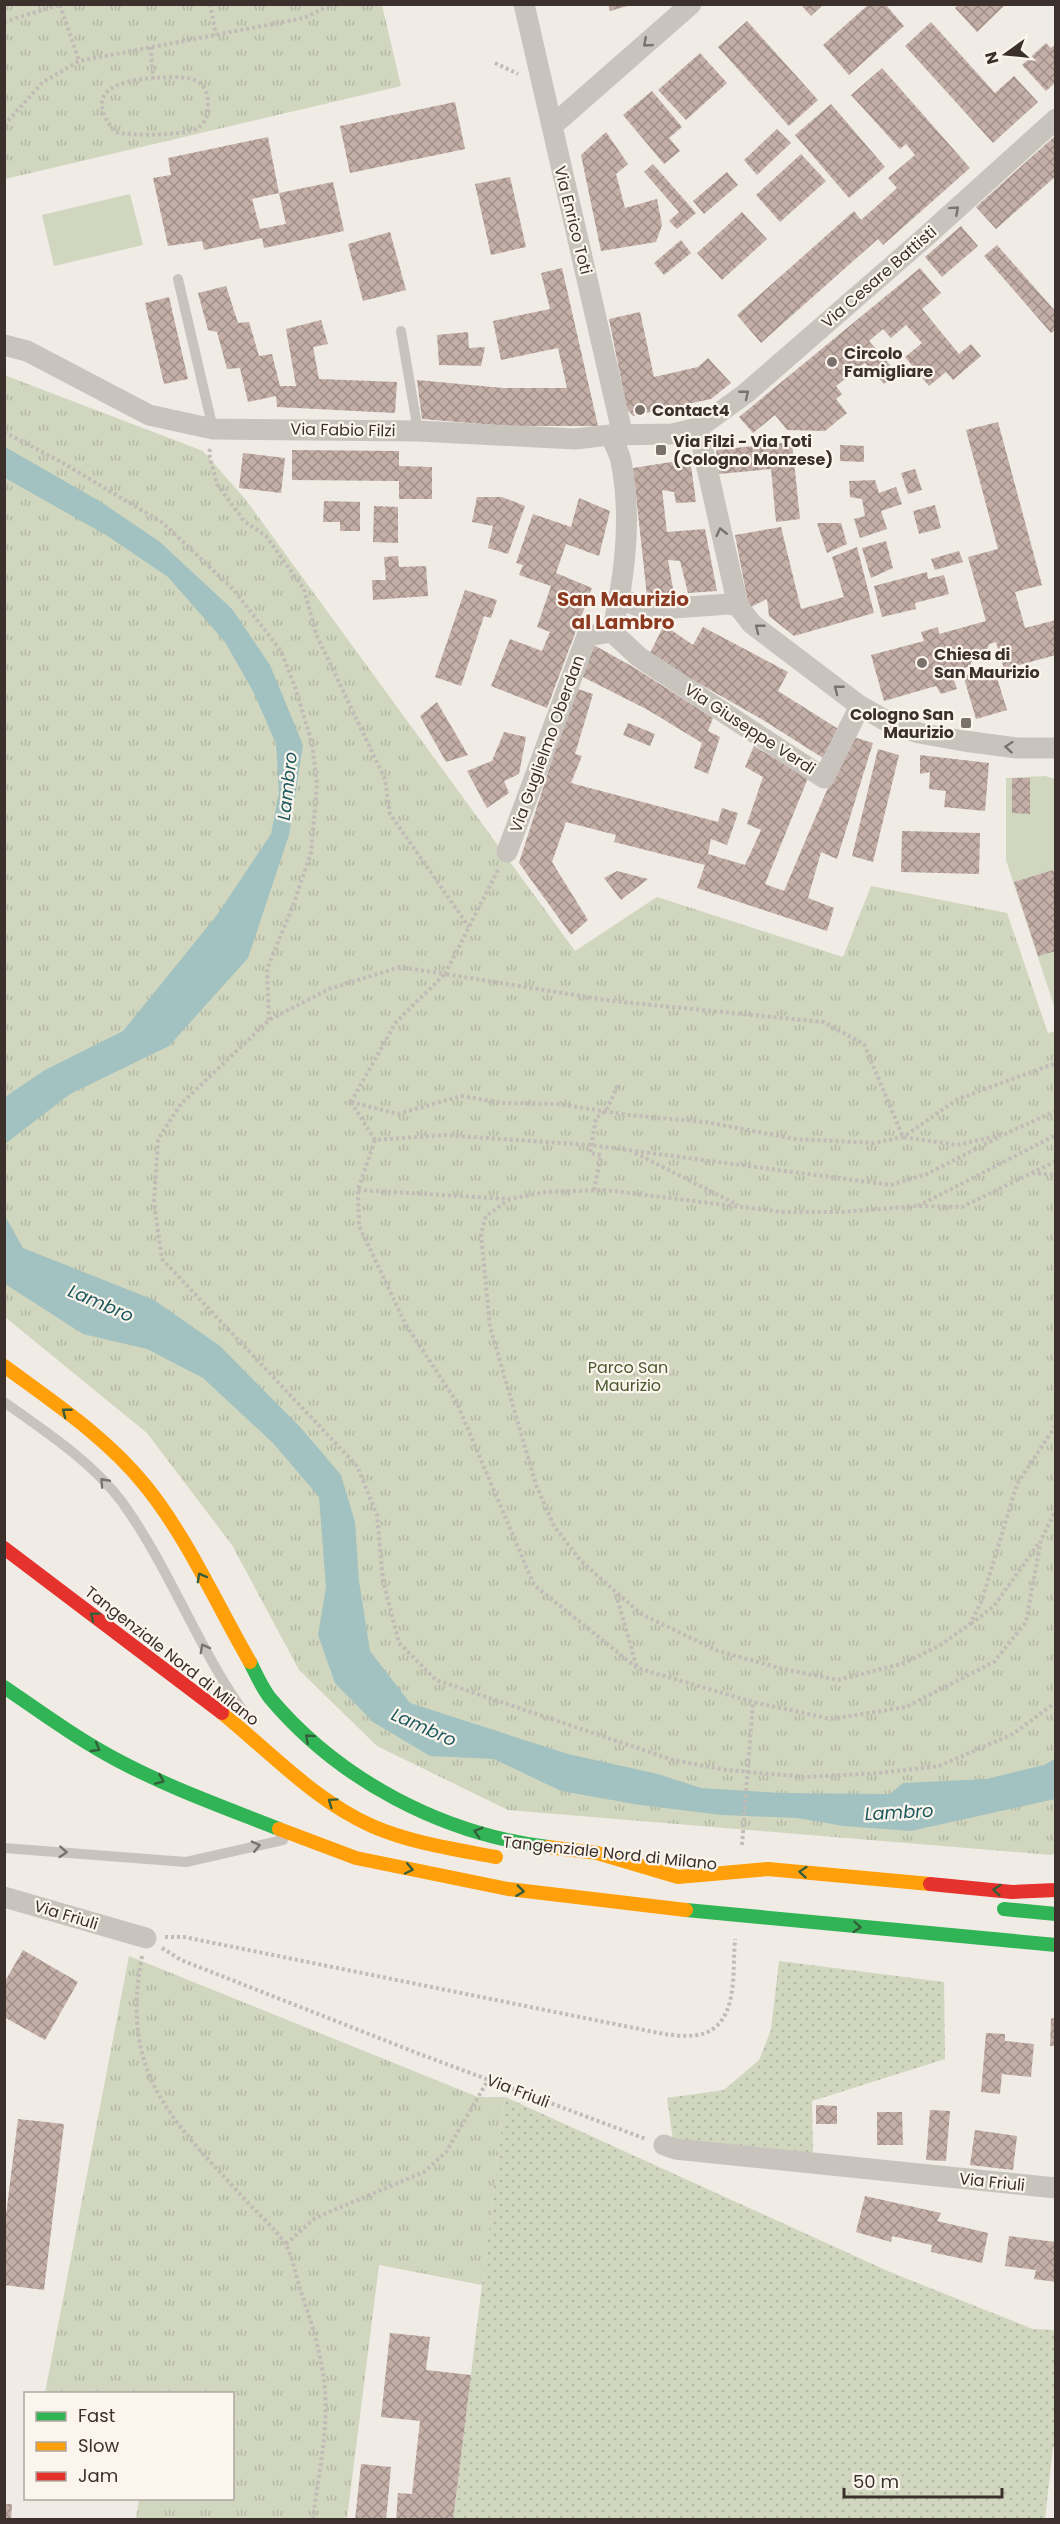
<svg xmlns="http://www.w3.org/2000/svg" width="1060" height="2524" font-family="Poppins,sans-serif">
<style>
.grass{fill:url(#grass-dots)}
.park{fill:url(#park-tufts)}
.pitch{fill:#d1d6bf}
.water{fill:#a1c2c1}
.building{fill:url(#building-cross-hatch);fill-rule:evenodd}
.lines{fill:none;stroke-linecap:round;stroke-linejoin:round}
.path{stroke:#c2bbb6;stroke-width:4;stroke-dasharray:3 3;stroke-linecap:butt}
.lane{stroke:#c9c3be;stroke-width:10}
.street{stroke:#c9c3be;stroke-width:21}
.fast{stroke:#30b455;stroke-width:14}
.slow{stroke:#ff9f0a;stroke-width:14}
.jam{stroke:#e5322d;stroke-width:14}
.oneway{stroke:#7b726d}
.oneway2{stroke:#375e3a}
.poi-dot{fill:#7a716c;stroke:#fbf5ee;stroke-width:2}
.labels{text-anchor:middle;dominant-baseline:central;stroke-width:4.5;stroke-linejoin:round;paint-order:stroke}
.street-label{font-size:16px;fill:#3b302b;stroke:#fbf5ee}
.poi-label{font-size:16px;font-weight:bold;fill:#3b302b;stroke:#fbf5ee;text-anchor:start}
.park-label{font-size:16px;fill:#4a5a2e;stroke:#fbf5ee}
.water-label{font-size:18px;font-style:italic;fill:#1f5a5e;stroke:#fbf5ee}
.quarter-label{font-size:20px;font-weight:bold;fill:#8c3b22;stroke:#fbf5ee}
</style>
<defs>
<pattern id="grass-dots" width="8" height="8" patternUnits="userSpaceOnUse" patternTransform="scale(1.5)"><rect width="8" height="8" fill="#d1d6bf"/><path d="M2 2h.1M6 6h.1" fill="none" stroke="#b4b8a4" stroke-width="1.8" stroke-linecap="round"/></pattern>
<pattern id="park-tufts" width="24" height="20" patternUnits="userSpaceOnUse" patternTransform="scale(1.5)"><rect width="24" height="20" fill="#d1d6bf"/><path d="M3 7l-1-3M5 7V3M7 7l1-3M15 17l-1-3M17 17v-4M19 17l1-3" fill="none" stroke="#b4b8a4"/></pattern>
<pattern id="building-cross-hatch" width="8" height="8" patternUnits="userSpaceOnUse" patternTransform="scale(1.5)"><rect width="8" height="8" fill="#c3afa7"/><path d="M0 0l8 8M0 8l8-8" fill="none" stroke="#a08f88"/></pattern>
</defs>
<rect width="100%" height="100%" fill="#f0ebe5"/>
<path class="grass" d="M 779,1961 L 944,1982 L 945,2059 L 812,2101 L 813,2154 L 673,2140 L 667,2098 L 724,2090 L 759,2060 L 771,2030 Z
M 505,2097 L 890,2272 L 1033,2329 L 1055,2330 L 1055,2447 L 1053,2447 L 1045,2519 L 453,2520 Z"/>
<path class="park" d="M 4,5 L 382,5 L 401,86 L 5,179 Z
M 4,375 L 203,451 L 246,500 L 575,951 L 657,897 L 843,957 L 871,886 L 1007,913 L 1048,1033 L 1055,1031 L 1055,1852 L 1052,1855 L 508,1810 L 377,1746 L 299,1670 L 232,1545 L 147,1433 L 5,1317 Z
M 129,1956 L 478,2097 L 505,2097 L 482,2285 L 379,2265 L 347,2519 L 136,2519 L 139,2499 L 232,2498 L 232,2394 L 45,2393 Z"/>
<path class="pitch" d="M 130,194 L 143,245 L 54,266 L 42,215 Z
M 1045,776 L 1056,779 L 1055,1009 L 1006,860 L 1006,778 Z"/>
<path class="water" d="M 5,447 L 101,502 L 160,542 L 232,609 L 270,665 L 303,745 L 289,835 L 248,958 L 169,1046 L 70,1094 L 5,1144 L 5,1097 L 45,1070 L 123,1031 L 217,915 L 271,834 L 279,793 L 276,744 L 254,693 L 225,642 L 168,577 L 106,535 L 5,478 Z
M 4,1214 L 23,1248 L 154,1300 L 220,1346 L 301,1428 L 341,1475 L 355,1522 L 359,1581 L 370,1651 L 410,1703 L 568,1754 L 658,1774 L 701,1788 L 780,1793 L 890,1794 L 903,1783 L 986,1779 L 1044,1765 L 1055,1759 L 1055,1799 L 911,1831 L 844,1826 L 797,1818 L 722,1815 L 640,1805 L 561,1791 L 494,1759 L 430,1756 L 373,1722 L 335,1683 L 318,1635 L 326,1587 L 319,1497 L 273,1443 L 203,1378 L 147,1349 L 83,1334 L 5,1284 Z"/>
<path class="building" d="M 608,4 L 631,4 L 631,5 L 610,11 Z
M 800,4 L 824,4 L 811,16 Z
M 869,4 L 885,4 L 904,26 L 849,75 L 823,45 Z
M 959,4 L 1006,4 L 977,32 L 955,8 Z
M 747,21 L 818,100 L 789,126 L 718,47 Z
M 931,22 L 995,93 L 1014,76 L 1038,102 L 993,143 L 905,46 Z
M 1046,43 L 1051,48 L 1056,44 L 1056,82 L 1046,91 L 1022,65 Z
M 700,53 L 727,83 L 686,120 L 658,90 Z
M 882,68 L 970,168 L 883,245 L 878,239 L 761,343 L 737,315 L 854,211 L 861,220 L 897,188 L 888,178 L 915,155 L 906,144 L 900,149 L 851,95 Z
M 652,91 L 682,127 L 669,138 L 680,151 L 664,164 L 623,115 Z
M 455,102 L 465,149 L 350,173 L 340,126 Z
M 831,104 L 885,167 L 849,198 L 795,135 Z
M 777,129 L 791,143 L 757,175 L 744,160 Z
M 606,132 L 628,164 L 616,174 L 625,208 L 657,199 L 662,225 L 656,242 L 601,251 L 581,155 Z
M 1056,135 L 1056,176 L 996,229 L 976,207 Z
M 268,137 L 279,193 L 333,182 L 344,231 L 264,248 L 262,238 L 204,250 L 202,241 L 168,246 L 153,178 L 171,175 L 168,158 ZM 279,193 L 286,224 L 260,229 L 252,199 Z
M 801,154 L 826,181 L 780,222 L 756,195 Z
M 653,164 L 696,213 L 677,229 L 669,221 L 679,212 L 644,172 Z
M 727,172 L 738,185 L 704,214 L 693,201 Z
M 510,177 L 526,247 L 491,255 L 475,184 Z
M 742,212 L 767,239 L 722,280 L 697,253 Z
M 961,226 L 978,246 L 942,277 L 925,257 Z
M 390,232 L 406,290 L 363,301 L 348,244 Z
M 681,240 L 691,253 L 664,275 L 654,263 Z
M 997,245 L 1056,312 L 1056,329 L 1051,333 L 984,256 Z
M 562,268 L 598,426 L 507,426 L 422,419 L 417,380 L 503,388 L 567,388 L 558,348 L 501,360 L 493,321 L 550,309 L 541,273 Z
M 920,268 L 941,293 L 922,309 L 959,354 L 971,344 L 981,356 L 953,380 L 946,372 L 929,386 L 905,357 L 922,343 L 906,325 L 891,338 L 883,329 L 869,341 L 897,373 L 884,384 L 865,363 L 836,386 L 842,394 L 836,399 L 847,413 L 825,431 L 787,430 L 775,415 L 753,433 L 739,417 Z
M 226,286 L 238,323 L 249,322 L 259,356 L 272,354 L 280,386 L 296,386 L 286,329 L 321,320 L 328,344 L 313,347 L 319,379 L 397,382 L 395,413 L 277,407 L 276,396 L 248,402 L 240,368 L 227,369 L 217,332 L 208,330 L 198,293 Z
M 169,297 L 188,379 L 164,384 L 145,303 Z
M 640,312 L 654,377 L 698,367 L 708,358 L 731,383 L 711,399 L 633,416 L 627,409 L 609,319 Z
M 468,332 L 469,348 L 485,347 L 481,366 L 439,365 L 437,335 Z
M 998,422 L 1042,585 L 1015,592 L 1025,628 L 1056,620 L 1056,655 L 1004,669 L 996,642 L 989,644 L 985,656 L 971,662 L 971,666 L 964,668 L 966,675 L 986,668 L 989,680 L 997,678 L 1007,710 L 976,719 L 964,678 L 954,680 L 957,689 L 941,694 L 936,686 L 884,701 L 871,655 L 924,641 L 921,632 L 938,627 L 939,634 L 986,621 L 968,557 L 998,549 L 966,430 Z
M 792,442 L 800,519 L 776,522 L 771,469 L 719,474 L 716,450 Z
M 840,445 L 864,446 L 864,462 L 840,461 Z
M 292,450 L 399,451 L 399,466 L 432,467 L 432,499 L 399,499 L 399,481 L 292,480 Z
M 243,453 L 285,458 L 281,493 L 239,488 Z
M 690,459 L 696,502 L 676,503 L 674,492 L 662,490 L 667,532 L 705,529 L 717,591 L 688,593 L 680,561 L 668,560 L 674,594 L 647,596 L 633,468 Z
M 915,469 L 922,490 L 908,494 L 901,473 Z
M 875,480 L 879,493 L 896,487 L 902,504 L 881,511 L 887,529 L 860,538 L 854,519 L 865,516 L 862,499 L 850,497 L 849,481 Z
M 477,497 L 502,497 L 525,506 L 508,554 L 488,548 L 493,526 L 472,522 Z
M 579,498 L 610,511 L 599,556 L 566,544 L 556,573 L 592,588 L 547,708 L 491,686 L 510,639 L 542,651 L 550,632 L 537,627 L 551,586 L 519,575 L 523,565 L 516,563 L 533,514 L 571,527 Z
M 324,501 L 360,502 L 360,531 L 340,531 L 340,522 L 323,522 Z
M 935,505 L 941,528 L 919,534 L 913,511 Z
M 374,506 L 398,507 L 398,543 L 373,542 Z
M 817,523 L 841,523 L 847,544 L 827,553 Z
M 781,527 L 801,609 L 844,597 L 832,557 L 857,547 L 874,613 L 794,636 L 769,616 L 767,599 L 749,608 L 735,535 Z
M 886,541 L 893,568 L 871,578 L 862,548 Z
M 959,551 L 963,562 L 935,570 L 931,559 Z
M 398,556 L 399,567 L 426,566 L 428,596 L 373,600 L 372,580 L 386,580 L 384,557 Z
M 927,572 L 928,579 L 944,575 L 949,594 L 915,603 L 916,609 L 882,617 L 874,586 Z
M 465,590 L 497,600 L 491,618 L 484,616 L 461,686 L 435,677 Z
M 664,625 L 693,645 L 703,627 L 788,672 L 778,691 L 840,730 L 823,758 L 763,720 L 649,655 Z
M 592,644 L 635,668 L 713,718 L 708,731 L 720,737 L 708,774 L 694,768 L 702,743 L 648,710 L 581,676 Z
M 575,688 L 593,694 L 575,754 L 582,756 L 571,783 L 718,822 L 722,808 L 738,813 L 727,845 L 711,839 L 708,854 L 745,865 L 761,830 L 747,824 L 763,777 L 745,767 L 754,746 L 808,778 L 765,884 L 784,891 L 850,736 L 873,743 L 837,859 L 821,852 L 808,898 L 834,908 L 827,931 L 697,888 L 705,865 L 614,842 L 616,835 L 566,822 L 552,862 L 588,920 L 571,935 L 519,863 Z
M 437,702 L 468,755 L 446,762 L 420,716 Z
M 628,723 L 655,734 L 650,746 L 623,735 Z
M 504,732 L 526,737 L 519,774 L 504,781 L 509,793 L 487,808 L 467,771 L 492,761 Z
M 878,749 L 899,755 L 873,862 L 852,856 Z
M 920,755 L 989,763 L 985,811 L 944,807 L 946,791 L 929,789 L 930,772 L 920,774 Z
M 1012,778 L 1030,778 L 1030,814 L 1012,813 Z
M 902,831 L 980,833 L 979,874 L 901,872 Z
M 1053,870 L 1056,877 L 1056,951 L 1038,956 L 1014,882 Z
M 617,871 L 648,879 L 621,900 L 604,878 Z
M 23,1950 L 78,1982 L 45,2040 L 4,2017 L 4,1983 Z
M 1051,2018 L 1056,2019 L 1056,2046 L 1050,2046 Z
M 986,2033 L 1005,2034 L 1005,2041 L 1034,2044 L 1031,2077 L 1002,2074 L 1000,2094 L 981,2092 Z
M 816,2105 L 837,2106 L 837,2124 L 816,2124 Z
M 930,2110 L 950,2111 L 946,2161 L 926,2160 Z
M 877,2112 L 902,2112 L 903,2145 L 877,2145 Z
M 18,2119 L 64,2124 L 44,2290 L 4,2285 L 4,2231 Z
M 975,2130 L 1017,2136 L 1013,2170 L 970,2165 Z
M 865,2196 L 941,2213 L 937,2221 L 988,2233 L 982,2263 L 931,2252 L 932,2245 L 892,2236 L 891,2242 L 856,2232 Z
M 1009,2236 L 1056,2242 L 1056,2282 L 1034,2279 L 1036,2270 L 1005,2266 Z
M 390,2333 L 430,2337 L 426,2370 L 471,2375 L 453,2520 L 396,2520 L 398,2493 L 412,2494 L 420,2421 L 381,2417 Z
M 361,2464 L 391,2467 L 386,2520 L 355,2520 Z
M 4,2504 L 12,2504 L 11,2520 L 4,2520 Z"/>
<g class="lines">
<path class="path" d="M 210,4 L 216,35
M 60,5 L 79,61
M 4,22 L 62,4
M 151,47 L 153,78 C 117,81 82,91 115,132 C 131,136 185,136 198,128 C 205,123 208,115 208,107 C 210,71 177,77 153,78
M 495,63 L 518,74
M 4,125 L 43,82 L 79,61 L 304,18 L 332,4
M 4,432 L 63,463 L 163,523 L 233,589 L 281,651 L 295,687 L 312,743 L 317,784 L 311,853 L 292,908 L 267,969 L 269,1020
M 210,449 L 209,454 L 217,484 L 244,521 L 266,536 L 304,589 L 316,634 L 385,779 L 390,814 L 469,927
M 498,870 L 445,974 L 400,967 L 329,989 L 269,1020 L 181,1104 L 158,1139 L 154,1203 L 162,1259 L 357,1466 L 377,1515 L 383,1580 L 399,1643 L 436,1680 L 673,1760 L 726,1770 L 806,1777 L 879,1773 L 939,1766 L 1013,1734 L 1056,1702
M 351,1102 L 396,1022 L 445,974 L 612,1001 L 823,1022 L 864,1044 L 903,1137 L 957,1145 L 1005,1134 L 1056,1111
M 351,1102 L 398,1114 L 461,1096 L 503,1103 L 558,1104 L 628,1115 L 706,1122 L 795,1139 L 874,1143 L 903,1137 L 958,1099 L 1056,1063
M 351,1102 L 375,1140 L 444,1135 L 590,1145 L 891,1185 L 927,1174 L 999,1137
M 375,1140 L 358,1190 L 359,1226 L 406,1325 L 456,1401 L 534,1585 L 637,1668 L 753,1702 L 831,1719 L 906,1707 L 994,1662 L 1026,1622 L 1041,1540 L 1056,1510
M 635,1153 L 738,1205
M 1032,1173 L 1056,1175
M 358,1190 L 510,1199 L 546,1192 L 605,1190 L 782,1212 L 842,1212 L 918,1206 L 962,1207 L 1056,1161
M 594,1190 L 601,1155 L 590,1153 L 596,1118 L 606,1111 L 619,1083
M 510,1199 L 486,1216 L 481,1234 L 490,1327 L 536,1485 L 554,1526 L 580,1560 L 641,1614 L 718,1651 L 783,1669 L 838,1680 L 905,1663 L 942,1644 L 970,1624 L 982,1600 L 1017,1484 L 1056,1425
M 918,1206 L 1056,1135
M 616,1594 L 637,1668
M 971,1624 L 994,1606 L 1039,1543
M 742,1845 L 753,1702
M 165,1937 L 184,1937 L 664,2034 C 674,2035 686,2037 697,2035 C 740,2028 732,1972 735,1939
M 162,1948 L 181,1960 L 417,2053 L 646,2139
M 142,1956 C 120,2071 168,2116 240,2194 C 252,2208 277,2230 286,2245 C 293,2258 296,2277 301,2292 C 311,2321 320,2349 324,2380 C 330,2425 318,2475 313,2520
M 286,2244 L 315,2218 L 424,2172 L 446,2152 L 488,2080"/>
<path class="lane" d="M 178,279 L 213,429
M 401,331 L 418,431
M 4,1402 C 46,1432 91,1461 122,1502 C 171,1570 198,1650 248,1718
M 4,1848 L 186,1862 L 283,1840"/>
<path class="street" d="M 524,4 L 623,436
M 552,126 L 691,4
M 4,345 L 27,351 L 149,415 L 213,429 L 418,431 L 575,439 L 610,435 L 672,434 L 698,428 L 745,394 L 922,240 L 1056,119
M 698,428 L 738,606 L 752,624 L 860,706 L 890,723 L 919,733 L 964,741 L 1017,748 L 1056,748
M 620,598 L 646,610 L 729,604 L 738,606
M 612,632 L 639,657 L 824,778 L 860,706
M 507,852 L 587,636 L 612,632 C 625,577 632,516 621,461 C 619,452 614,443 610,435
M 4,1897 L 146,1938
M 664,2145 L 675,2149 L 1056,2188"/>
<path class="fast" d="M 250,1662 C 256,1674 262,1688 270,1698 C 339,1780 442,1834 548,1847
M 4,1687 C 42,1713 79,1740 119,1761 C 170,1788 226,1808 279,1829
M 1004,1909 L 1056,1914
M 686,1910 L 1056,1945"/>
<path class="slow" d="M 4,1366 C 53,1402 106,1437 144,1484 C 186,1535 217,1605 250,1662
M 222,1713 C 270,1752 314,1800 372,1826 C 411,1843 454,1849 496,1857
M 279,1829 L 356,1858 L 508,1889 L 686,1910
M 548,1847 L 597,1853 L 678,1877 L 768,1869 L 930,1884"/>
<path class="jam" d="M 4,1548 L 222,1713
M 930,1884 L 1012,1892 L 1056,1890"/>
</g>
<defs><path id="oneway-chevron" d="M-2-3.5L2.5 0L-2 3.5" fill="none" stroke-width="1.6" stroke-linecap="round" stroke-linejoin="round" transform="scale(1.5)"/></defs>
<g class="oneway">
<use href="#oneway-chevron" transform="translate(647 43) rotate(139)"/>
<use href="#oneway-chevron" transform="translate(955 210) rotate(-42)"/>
<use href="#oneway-chevron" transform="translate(745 394) rotate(-39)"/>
<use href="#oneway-chevron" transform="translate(721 532) rotate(-103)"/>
<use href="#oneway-chevron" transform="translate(759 628) rotate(-142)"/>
<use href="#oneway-chevron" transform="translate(838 689) rotate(-142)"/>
<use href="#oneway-chevron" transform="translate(1009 747) rotate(-175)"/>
<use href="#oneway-chevron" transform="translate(104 1482) rotate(-132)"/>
<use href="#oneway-chevron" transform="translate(204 1648) rotate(-118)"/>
<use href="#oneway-chevron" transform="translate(256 1846) rotate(-13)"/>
<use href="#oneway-chevron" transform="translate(63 1852) rotate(4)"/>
</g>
<g class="oneway2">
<use href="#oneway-chevron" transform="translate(66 1412) rotate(-142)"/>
<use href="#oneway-chevron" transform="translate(201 1577) rotate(-119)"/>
<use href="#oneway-chevron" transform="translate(94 1616) rotate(-143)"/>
<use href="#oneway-chevron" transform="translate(309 1738) rotate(-138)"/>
<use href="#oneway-chevron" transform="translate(96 1748) rotate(30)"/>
<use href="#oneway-chevron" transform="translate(160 1780) rotate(24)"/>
<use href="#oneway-chevron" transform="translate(332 1802) rotate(-145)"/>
<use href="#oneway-chevron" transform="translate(478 1832) rotate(-163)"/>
<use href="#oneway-chevron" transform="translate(409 1869) rotate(12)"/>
<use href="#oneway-chevron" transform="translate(803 1872) rotate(-175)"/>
<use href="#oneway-chevron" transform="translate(997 1890) rotate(-175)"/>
<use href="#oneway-chevron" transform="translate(520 1891) rotate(7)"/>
<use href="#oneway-chevron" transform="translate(857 1927) rotate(5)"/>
</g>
<g class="poi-dot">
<circle cx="832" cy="362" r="6"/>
<circle cx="640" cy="410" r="6"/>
<rect x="655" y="444" width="12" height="12" rx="3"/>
<circle cx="922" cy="663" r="6"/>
<rect x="960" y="717" width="12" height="12" rx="3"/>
</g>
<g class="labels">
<g class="street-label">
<text transform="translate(573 220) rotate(76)">Via Enrico Toti</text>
<text transform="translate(879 277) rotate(-41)">Via Cesare Battisti</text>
<text transform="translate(343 430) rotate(1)">Via Fabio Filzi</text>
<text transform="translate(750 729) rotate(33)">Via Giuseppe Verdi</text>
<text transform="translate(547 744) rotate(-70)">Via Guglielmo Oberdan</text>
<text transform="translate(172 1656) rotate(38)">Tangenziale Nord di Milano</text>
<text transform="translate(610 1853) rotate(6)">Tangenziale Nord di Milano</text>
<text transform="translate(66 1915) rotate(17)">Via Friuli</text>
<text transform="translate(518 2091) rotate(21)">Via Friuli</text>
<text transform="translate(992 2182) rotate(6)">Via Friuli</text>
</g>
<g class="poi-label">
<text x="844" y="353">Circolo<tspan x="844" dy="18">Famigliare</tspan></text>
<text x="652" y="410">Contact4</text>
<text x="673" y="441">Via Filzi - Via Toti<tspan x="673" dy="18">(Cologno Monzese)</tspan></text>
<text x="934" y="654">Chiesa di<tspan x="934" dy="18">San Maurizio</tspan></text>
<text x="954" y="714" text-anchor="end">Cologno San<tspan x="954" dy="18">Maurizio</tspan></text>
</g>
<g class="park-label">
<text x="628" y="1367">Parco San<tspan x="628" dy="18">Maurizio</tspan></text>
</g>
<g class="water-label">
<text transform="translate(287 786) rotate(-84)">Lambro</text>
<text transform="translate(101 1303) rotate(23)">Lambro</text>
<text transform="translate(424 1727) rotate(24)">Lambro</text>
<text transform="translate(899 1812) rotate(-3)">Lambro</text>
</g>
<g class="quarter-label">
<text x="623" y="599">San Maurizio<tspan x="623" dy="23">al Lambro</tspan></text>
</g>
</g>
<rect width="1060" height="2524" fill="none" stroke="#3b302b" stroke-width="12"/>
<rect x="24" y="2392" width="210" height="108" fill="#fbf5ee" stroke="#aea6a0" stroke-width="1.5"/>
<rect x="36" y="2412" width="30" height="9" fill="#30b455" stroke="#aea6a0" stroke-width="1.5"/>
<text x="78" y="2422" font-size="18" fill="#3b302b">Fast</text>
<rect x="36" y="2442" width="30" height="9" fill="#ff9f0a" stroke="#aea6a0" stroke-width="1.5"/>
<text x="78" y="2452" font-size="18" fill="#3b302b">Slow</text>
<rect x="36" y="2472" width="30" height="9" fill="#e5322d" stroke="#aea6a0" stroke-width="1.5"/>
<text x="78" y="2482" font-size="18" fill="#3b302b">Jam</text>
<g transform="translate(1006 54) rotate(255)" stroke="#fbf5ee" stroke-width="4.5" paint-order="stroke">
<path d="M0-4.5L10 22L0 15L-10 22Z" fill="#3b302b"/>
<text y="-9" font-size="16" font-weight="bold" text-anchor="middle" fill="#3b302b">N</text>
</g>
<path d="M844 2488v9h158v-9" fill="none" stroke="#3b302b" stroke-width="3"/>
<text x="853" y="2488" font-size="18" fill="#3b302b" stroke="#fbf5ee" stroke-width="4.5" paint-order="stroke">50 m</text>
</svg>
